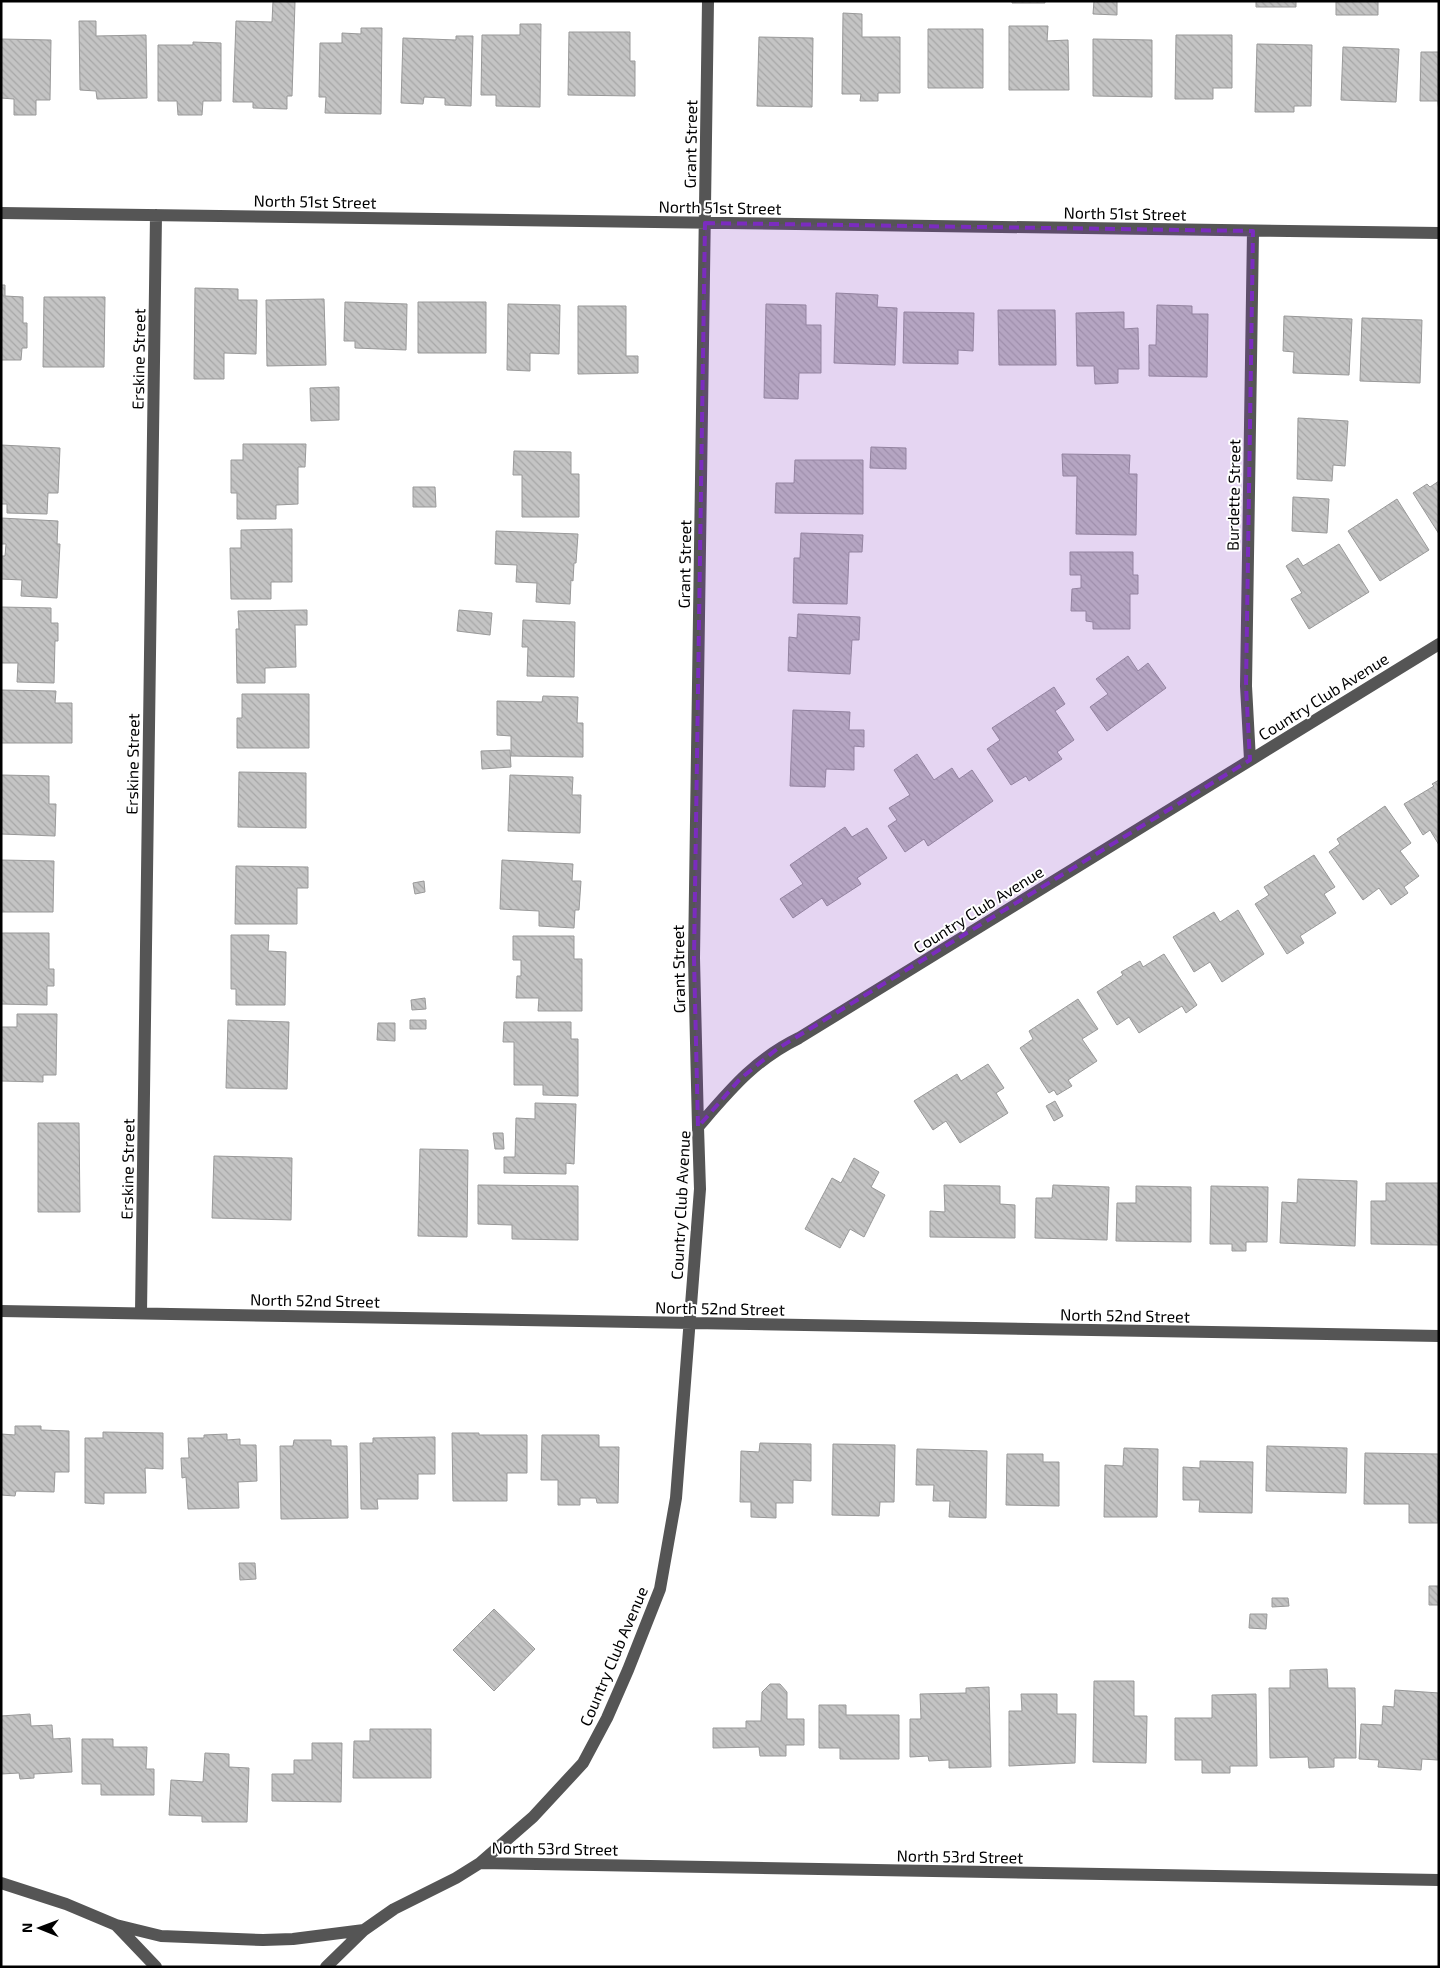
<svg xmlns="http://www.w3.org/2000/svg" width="1440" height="1968" font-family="'Exo 2',sans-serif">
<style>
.building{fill:url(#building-back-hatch);stroke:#999}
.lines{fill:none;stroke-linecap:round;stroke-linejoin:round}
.minor{stroke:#555;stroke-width:12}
.marked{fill:#7b2cbf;fill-opacity:0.2;stroke:#7b2cbf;stroke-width:4;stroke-dasharray:10 6;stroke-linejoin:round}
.labels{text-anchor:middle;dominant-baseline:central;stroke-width:4;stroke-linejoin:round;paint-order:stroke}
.street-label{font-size:16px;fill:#000;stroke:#fff}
</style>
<defs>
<pattern id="building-back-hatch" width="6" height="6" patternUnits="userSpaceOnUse" patternTransform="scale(1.25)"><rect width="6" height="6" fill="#c4c4c4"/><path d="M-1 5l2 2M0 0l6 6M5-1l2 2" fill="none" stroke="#a7a7a7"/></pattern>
</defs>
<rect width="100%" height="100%" fill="#fff"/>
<path class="building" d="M 273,1 L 295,2 L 292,96 L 287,96 L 287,109 L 253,108 L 253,102 L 233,102 L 236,21 L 272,22 Z
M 1012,1 L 1045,1 L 1045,3 L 1012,3 Z
M 1094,1 L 1117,1 L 1117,15 L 1093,14 Z
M 1256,1 L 1296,1 L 1296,7 L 1256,7 Z
M 1336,1 L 1378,1 L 1378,15 L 1336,15 Z
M 843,13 L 862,14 L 862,37 L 900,37 L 900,93 L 878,93 L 878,101 L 860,101 L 861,94 L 842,94 Z
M 79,21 L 96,21 L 96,36 L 146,35 L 147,98 L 97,99 L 96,91 L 80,90 Z
M 520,24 L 541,24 L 540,107 L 496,106 L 496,95 L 481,95 L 482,35 L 520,35 Z
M 1009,26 L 1048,26 L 1047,41 L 1068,40 L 1069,90 L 1009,90 Z
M 361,28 L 382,28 L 381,114 L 325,113 L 326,97 L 319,97 L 320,43 L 342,43 L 342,33 L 361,34 Z
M 928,29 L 983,29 L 983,88 L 928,88 Z
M 569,32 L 630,32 L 630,61 L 635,61 L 635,96 L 568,95 Z
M 1176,35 L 1232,35 L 1232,88 L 1213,88 L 1213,99 L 1175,99 Z
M 456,36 L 473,36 L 471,106 L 445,105 L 445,98 L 424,97 L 423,104 L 401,103 L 403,38 L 456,40 Z
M 759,37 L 813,38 L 812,107 L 757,106 Z
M 1,39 L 51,40 L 50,100 L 36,100 L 36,115 L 14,115 L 14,99 L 1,98 Z
M 1093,39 L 1152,40 L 1152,97 L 1093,96 Z
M 193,42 L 221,43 L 221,101 L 203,101 L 202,115 L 178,115 L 177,101 L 158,101 L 158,45 L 193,45 Z
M 1257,44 L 1312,45 L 1311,106 L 1294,106 L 1294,112 L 1255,112 Z
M 1343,47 L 1399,49 L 1396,102 L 1341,100 Z
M 1421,52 L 1439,52 L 1439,114 L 1438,101 L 1420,101 Z
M 1,285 L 5,285 L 5,296 L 23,297 L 23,323 L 27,323 L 27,348 L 22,348 L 21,360 L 1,360 Z
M 195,288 L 238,289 L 238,300 L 257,300 L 256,354 L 224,353 L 224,379 L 194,379 Z
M 836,293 L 878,295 L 877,307 L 897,308 L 895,365 L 834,363 Z
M 44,297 L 105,297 L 104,367 L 43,367 Z
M 324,299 L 326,365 L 267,366 L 266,300 Z
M 345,302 L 407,304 L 406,350 L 355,348 L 355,341 L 344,341 Z
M 418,302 L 486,302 L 486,353 L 418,353 Z
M 508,304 L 560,305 L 559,354 L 530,353 L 530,371 L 507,370 Z
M 766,304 L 806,305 L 806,325 L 821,325 L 821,373 L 799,373 L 798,399 L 764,398 Z
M 1157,305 L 1192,306 L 1192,314 L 1208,314 L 1207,377 L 1149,376 L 1149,345 L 1156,345 Z
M 578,306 L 626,306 L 626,356 L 638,356 L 638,373 L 578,374 Z
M 998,310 L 1055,310 L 1056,365 L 999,365 Z
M 904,312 L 974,313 L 973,351 L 958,350 L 958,364 L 903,363 Z
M 1124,312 L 1124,329 L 1138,328 L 1139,369 L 1118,369 L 1118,383 L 1095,384 L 1094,366 L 1077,366 L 1076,313 Z
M 1284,316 L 1352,319 L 1349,375 L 1293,373 L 1294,352 L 1283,351 Z
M 1362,318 L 1422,320 L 1420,383 L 1360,381 Z
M 339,387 L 339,420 L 311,421 L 310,388 Z
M 1298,418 L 1348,421 L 1345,466 L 1333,465 L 1332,481 L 1297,479 Z
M 243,444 L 306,444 L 305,467 L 298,467 L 298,504 L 276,505 L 276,519 L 237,519 L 237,493 L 231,493 L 231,460 L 243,460 Z
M 1,445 L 60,448 L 58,493 L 48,493 L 47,514 L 7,513 L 7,504 L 1,504 Z
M 871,447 L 906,448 L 906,469 L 870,468 Z
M 514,451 L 571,452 L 571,474 L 579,474 L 579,517 L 522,517 L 522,475 L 513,475 Z
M 1062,454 L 1130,455 L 1129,474 L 1137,474 L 1136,535 L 1076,534 L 1077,476 L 1063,476 Z
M 795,460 L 863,460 L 863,514 L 775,513 L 776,483 L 794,483 Z
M 1439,481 L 1439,534 L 1413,493 L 1427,484 L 1430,487 Z
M 413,487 L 435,487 L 436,507 L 413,507 Z
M 1293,497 L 1329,499 L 1327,533 L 1292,531 Z
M 1397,499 L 1429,550 L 1380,581 L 1348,531 Z
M 1,518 L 58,521 L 57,544 L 60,544 L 57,598 L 21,596 L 22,580 L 1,579 L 1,556 L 5,556 L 6,544 L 1,544 Z
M 292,529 L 292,582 L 271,582 L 271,599 L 231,599 L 230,548 L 241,548 L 241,530 Z
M 496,531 L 578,534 L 576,563 L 574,563 L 573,581 L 571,580 L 570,604 L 536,602 L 537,583 L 516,582 L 517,565 L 495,564 Z
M 801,533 L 863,535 L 862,552 L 849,552 L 847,604 L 793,603 L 794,558 L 800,558 Z
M 1339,544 L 1369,592 L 1309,629 L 1291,599 L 1302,593 L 1286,566 L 1298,558 L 1303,566 Z
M 1070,552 L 1133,552 L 1133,575 L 1138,575 L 1138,594 L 1130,594 L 1130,629 L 1093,629 L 1093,622 L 1086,621 L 1086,611 L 1071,611 L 1072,589 L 1081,588 L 1081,575 L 1070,575 Z
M 1,607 L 51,608 L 51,623 L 58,623 L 58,641 L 55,641 L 54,683 L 17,682 L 18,663 L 1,663 Z
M 307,610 L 307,625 L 295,625 L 296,667 L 265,668 L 265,683 L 237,683 L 236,629 L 239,629 L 238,611 Z
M 459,610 L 492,613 L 490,635 L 457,631 Z
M 798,614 L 860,617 L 859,640 L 852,640 L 850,674 L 788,671 L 789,637 L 797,638 Z
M 523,620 L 575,622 L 574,677 L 527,676 L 528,647 L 522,647 Z
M 1128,656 L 1138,671 L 1148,663 L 1166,688 L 1107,731 L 1090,707 L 1108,694 L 1096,679 Z
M 1054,687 L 1065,704 L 1055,711 L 1074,740 L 1057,752 L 1062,759 L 1029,781 L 1026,776 L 1011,785 L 987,749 L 1000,740 L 992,728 Z
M 1,690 L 56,691 L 55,703 L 72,703 L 72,743 L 1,743 Z
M 242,694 L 309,694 L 309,748 L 237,748 L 237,718 L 242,718 Z
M 543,696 L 578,697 L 577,723 L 583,723 L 583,757 L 511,756 L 511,736 L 497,735 L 497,701 L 542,702 Z
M 793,710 L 850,712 L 849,730 L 864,730 L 864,747 L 854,746 L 854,770 L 826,769 L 825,787 L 790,786 Z
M 510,750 L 511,767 L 482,769 L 481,751 Z
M 917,754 L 934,780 L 952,768 L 959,779 L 972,770 L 993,801 L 928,846 L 924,839 L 905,852 L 888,826 L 897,820 L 889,808 L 910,795 L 894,770 Z
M 239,772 L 306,773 L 306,828 L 238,827 Z
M 1,775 L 49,776 L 49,804 L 56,804 L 55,836 L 1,834 Z
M 510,775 L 573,777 L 572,795 L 581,795 L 580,833 L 508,831 Z
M 1439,780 L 1439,845 L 1430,830 L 1423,835 L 1404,804 L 1434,786 L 1432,784 Z
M 1385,806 L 1411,843 L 1400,851 L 1419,876 L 1404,887 L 1408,893 L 1391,905 L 1379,888 L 1363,900 L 1329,852 L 1340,844 L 1337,839 Z
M 845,827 L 852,837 L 867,828 L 887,858 L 857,878 L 861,884 L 827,906 L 822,898 L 793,918 L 780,899 L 803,884 L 790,865 Z
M 1314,855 L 1335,887 L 1324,894 L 1336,913 L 1300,936 L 1304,943 L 1287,954 L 1255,904 L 1269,895 L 1264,887 Z
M 1,860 L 54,861 L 53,912 L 1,912 Z
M 502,860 L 573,864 L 572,881 L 581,881 L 579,910 L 575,910 L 574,928 L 539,926 L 539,911 L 500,909 Z
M 236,866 L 308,867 L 308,888 L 297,888 L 297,924 L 235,924 Z
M 424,881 L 425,892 L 415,894 L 413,883 Z
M 1238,910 L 1264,954 L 1222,982 L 1210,962 L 1194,972 L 1173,937 L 1214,912 L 1220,922 Z
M 1,933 L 49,933 L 49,969 L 54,969 L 54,986 L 47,986 L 47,1005 L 1,1004 Z
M 231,935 L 269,935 L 268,951 L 286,952 L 285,1005 L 236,1005 L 236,989 L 231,989 Z
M 513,936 L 574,936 L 574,959 L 582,959 L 582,1011 L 538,1011 L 539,998 L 516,998 L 517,976 L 521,976 L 521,960 L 513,960 Z
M 1164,954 L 1197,1005 L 1186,1013 L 1182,1006 L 1139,1033 L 1129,1017 L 1117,1025 L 1097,992 L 1123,975 L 1121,972 L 1140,961 L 1143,967 Z
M 425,998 L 426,1009 L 412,1010 L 411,1000 Z
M 1078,999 L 1098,1029 L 1082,1039 L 1097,1061 L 1068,1080 L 1072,1086 L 1057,1095 L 1054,1090 L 1049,1093 L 1020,1048 L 1033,1039 L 1029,1031 Z
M 17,1014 L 57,1014 L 56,1075 L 43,1075 L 43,1082 L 1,1081 L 1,1027 L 17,1027 Z
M 228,1020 L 289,1022 L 287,1089 L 226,1088 Z
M 410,1020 L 426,1020 L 426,1029 L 410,1029 Z
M 504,1022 L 571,1022 L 571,1039 L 578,1039 L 578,1096 L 543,1095 L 543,1085 L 514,1085 L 514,1042 L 503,1042 Z
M 378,1023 L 395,1023 L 395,1041 L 377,1040 Z
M 988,1064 L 1004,1088 L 996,1093 L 1008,1113 L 960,1143 L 946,1121 L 933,1130 L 914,1101 L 957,1074 L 961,1081 Z
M 1055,1101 L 1063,1116 L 1054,1121 L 1046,1106 Z
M 535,1103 L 576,1104 L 574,1164 L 566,1163 L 566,1174 L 504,1173 L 504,1157 L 515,1157 L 516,1118 L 535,1119 Z
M 38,1123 L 79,1123 L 80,1212 L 38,1212 Z
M 493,1133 L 503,1133 L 504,1149 L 495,1149 Z
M 420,1149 L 468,1150 L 467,1237 L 418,1236 Z
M 214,1156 L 292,1158 L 291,1220 L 212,1218 Z
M 854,1158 L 879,1172 L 871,1187 L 885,1195 L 864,1237 L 850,1229 L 840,1248 L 805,1229 L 832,1178 L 841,1183 Z
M 1298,1179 L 1357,1181 L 1355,1246 L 1280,1243 L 1282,1202 L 1297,1203 Z
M 1386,1183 L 1439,1183 L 1439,1245 L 1371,1244 L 1371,1201 L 1386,1201 Z
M 478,1185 L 578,1186 L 578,1240 L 512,1239 L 512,1225 L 478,1224 Z
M 944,1185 L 1000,1186 L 1000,1204 L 1015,1205 L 1015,1238 L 930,1237 L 930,1211 L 945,1212 Z
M 1053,1185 L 1109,1187 L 1107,1240 L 1035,1238 L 1036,1198 L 1052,1198 Z
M 1136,1186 L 1191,1187 L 1191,1242 L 1116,1241 L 1117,1203 L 1136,1203 Z
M 1211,1186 L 1268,1187 L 1267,1242 L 1246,1242 L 1246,1251 L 1232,1251 L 1232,1244 L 1210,1244 Z
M 15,1426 L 41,1426 L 41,1430 L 69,1431 L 69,1472 L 55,1472 L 54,1492 L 16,1491 L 15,1496 L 1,1495 L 1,1434 L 15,1435 Z
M 103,1432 L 163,1433 L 163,1469 L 145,1468 L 146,1493 L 104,1493 L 104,1504 L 85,1503 L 85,1438 L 103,1438 Z
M 452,1433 L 479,1433 L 479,1435 L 527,1435 L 527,1473 L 507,1473 L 507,1501 L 453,1501 Z
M 227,1434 L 227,1440 L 240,1439 L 240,1445 L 256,1445 L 257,1481 L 238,1482 L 239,1508 L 188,1509 L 186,1477 L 182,1478 L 181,1458 L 189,1458 L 188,1438 L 204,1438 L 204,1435 Z
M 542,1435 L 599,1435 L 599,1447 L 619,1447 L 618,1503 L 597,1503 L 596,1498 L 580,1498 L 580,1505 L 558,1505 L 558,1480 L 541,1480 Z
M 435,1437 L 435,1474 L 418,1474 L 418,1499 L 377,1499 L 378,1509 L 361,1509 L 360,1443 L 373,1443 L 373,1438 Z
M 294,1440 L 331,1440 L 331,1446 L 347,1446 L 348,1518 L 281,1519 L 280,1446 L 293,1446 Z
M 760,1443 L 811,1444 L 811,1481 L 793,1480 L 793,1503 L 776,1503 L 776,1518 L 751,1517 L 751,1502 L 740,1502 L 741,1451 L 759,1452 Z
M 833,1444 L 895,1445 L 894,1502 L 880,1502 L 879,1516 L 832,1515 Z
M 1267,1446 L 1347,1448 L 1346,1493 L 1266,1491 Z
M 1124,1448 L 1158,1449 L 1157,1517 L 1104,1517 L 1105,1465 L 1123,1466 Z
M 917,1449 L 987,1451 L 986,1518 L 949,1517 L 950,1501 L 933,1501 L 934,1485 L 916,1485 Z
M 1365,1453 L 1439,1454 L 1438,1523 L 1409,1523 L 1409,1504 L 1364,1504 Z
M 1007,1454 L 1043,1454 L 1043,1462 L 1059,1462 L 1059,1506 L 1006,1505 Z
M 1200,1461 L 1253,1462 L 1252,1513 L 1199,1512 L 1200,1500 L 1183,1500 L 1183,1467 L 1200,1468 Z
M 239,1563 L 255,1563 L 256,1579 L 240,1580 Z
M 1429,1586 L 1439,1586 L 1439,1605 L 1429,1605 Z
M 1272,1598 L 1288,1598 L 1289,1606 L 1272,1607 Z
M 494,1609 L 535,1649 L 494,1691 L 453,1650 Z
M 1250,1614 L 1267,1614 L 1266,1629 L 1249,1628 Z
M 1327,1669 L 1328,1688 L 1355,1688 L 1356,1758 L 1334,1758 L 1334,1767 L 1309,1768 L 1308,1757 L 1270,1758 L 1269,1688 L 1290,1688 L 1290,1670 Z
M 1094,1681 L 1134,1681 L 1134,1716 L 1147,1716 L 1146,1763 L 1093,1762 Z
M 770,1684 L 780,1684 L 787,1692 L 787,1719 L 804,1719 L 804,1745 L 786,1745 L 786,1756 L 760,1756 L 759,1747 L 713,1748 L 713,1728 L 746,1728 L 746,1721 L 761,1721 L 762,1692 Z
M 989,1687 L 991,1767 L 949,1768 L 949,1760 L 929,1761 L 928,1756 L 910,1757 L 910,1719 L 921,1719 L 920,1694 L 966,1693 L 966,1688 Z
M 1395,1690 L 1439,1693 L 1438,1760 L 1422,1759 L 1421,1770 L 1378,1767 L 1379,1760 L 1359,1759 L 1361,1724 L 1382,1725 L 1383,1706 L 1394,1707 Z
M 1021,1694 L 1057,1694 L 1057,1714 L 1076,1714 L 1075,1763 L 1009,1766 L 1009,1711 L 1022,1711 Z
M 1256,1694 L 1257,1766 L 1230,1766 L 1230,1773 L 1202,1773 L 1202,1760 L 1175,1760 L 1175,1718 L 1212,1718 L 1212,1695 Z
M 819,1705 L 846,1705 L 846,1715 L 899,1715 L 899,1759 L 840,1759 L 840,1748 L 819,1748 Z
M 30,1714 L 31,1726 L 52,1725 L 53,1739 L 70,1738 L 72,1772 L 34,1774 L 34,1778 L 20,1779 L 19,1773 L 1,1774 L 1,1716 Z
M 370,1729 L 431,1729 L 431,1778 L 353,1778 L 354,1741 L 370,1741 Z
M 82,1739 L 113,1739 L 113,1747 L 147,1747 L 146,1769 L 154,1769 L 154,1795 L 101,1795 L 101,1784 L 82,1784 Z
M 312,1743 L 342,1743 L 341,1802 L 272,1801 L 272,1774 L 294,1774 L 294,1760 L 312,1760 Z
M 205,1753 L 229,1754 L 229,1767 L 249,1768 L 247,1822 L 202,1822 L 202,1816 L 169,1815 L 171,1780 L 203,1782 Z"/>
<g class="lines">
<path class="minor" d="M 1,213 L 1439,233
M 1250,760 L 1246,686 L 1253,231
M 698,1127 L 694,958 L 708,1
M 1,1311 L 1439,1336
M 141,1313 L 156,215
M 480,1863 L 1439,1880
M 1,1883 L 66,1904 L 116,1925 L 156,1967
M 116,1925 L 161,1936 L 263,1940 L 293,1939 L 364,1930
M 326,1967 L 364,1930 L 394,1909 L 456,1878 L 480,1863 L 533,1817 L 583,1763 L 607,1718 L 628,1670 L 660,1589 L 676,1498 L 700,1189 L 698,1127 C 730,1090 754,1060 799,1038 L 1439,644"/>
</g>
<path class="marked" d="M 705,223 L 1253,231 L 1246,686 L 1250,760 L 777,1049 L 740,1079 L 698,1127 L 694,958 Z"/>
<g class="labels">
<g class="street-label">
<text transform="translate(690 144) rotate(-89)">Grant Street</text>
<text transform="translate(315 201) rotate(1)">North 51st Street</text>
<text transform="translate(720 207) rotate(1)">North 51st Street</text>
<text transform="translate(1125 213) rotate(1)">North 51st Street</text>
<text transform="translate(138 359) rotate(-89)">Erskine Street</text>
<text transform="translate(1233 495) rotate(-89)">Burdette Street</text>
<text transform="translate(684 564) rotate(-89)">Grant Street</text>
<text transform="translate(1323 696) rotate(-32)">Country Club Avenue</text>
<text transform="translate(132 764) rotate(-89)">Erskine Street</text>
<text transform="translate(978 909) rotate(-32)">Country Club Avenue</text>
<text transform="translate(678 969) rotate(-91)">Grant Street</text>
<text transform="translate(127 1169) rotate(-89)">Erskine Street</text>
<text transform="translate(680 1205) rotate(-87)">Country Club Avenue</text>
<text transform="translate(315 1300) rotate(1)">North 52nd Street</text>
<text transform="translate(720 1308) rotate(1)">North 52nd Street</text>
<text transform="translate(1125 1315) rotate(1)">North 52nd Street</text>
<text transform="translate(613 1656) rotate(-67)">Country Club Avenue</text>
<text transform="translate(555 1848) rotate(1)">North 53rd Street</text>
<text transform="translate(960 1856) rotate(1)">North 53rd Street</text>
</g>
</g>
<rect width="1440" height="1968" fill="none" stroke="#000000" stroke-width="5"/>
<g transform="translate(40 1928) rotate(271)" stroke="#ffffff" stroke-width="4" paint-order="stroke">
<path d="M0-4L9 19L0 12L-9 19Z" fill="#000000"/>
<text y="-8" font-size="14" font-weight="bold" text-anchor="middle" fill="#000000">N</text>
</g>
</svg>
